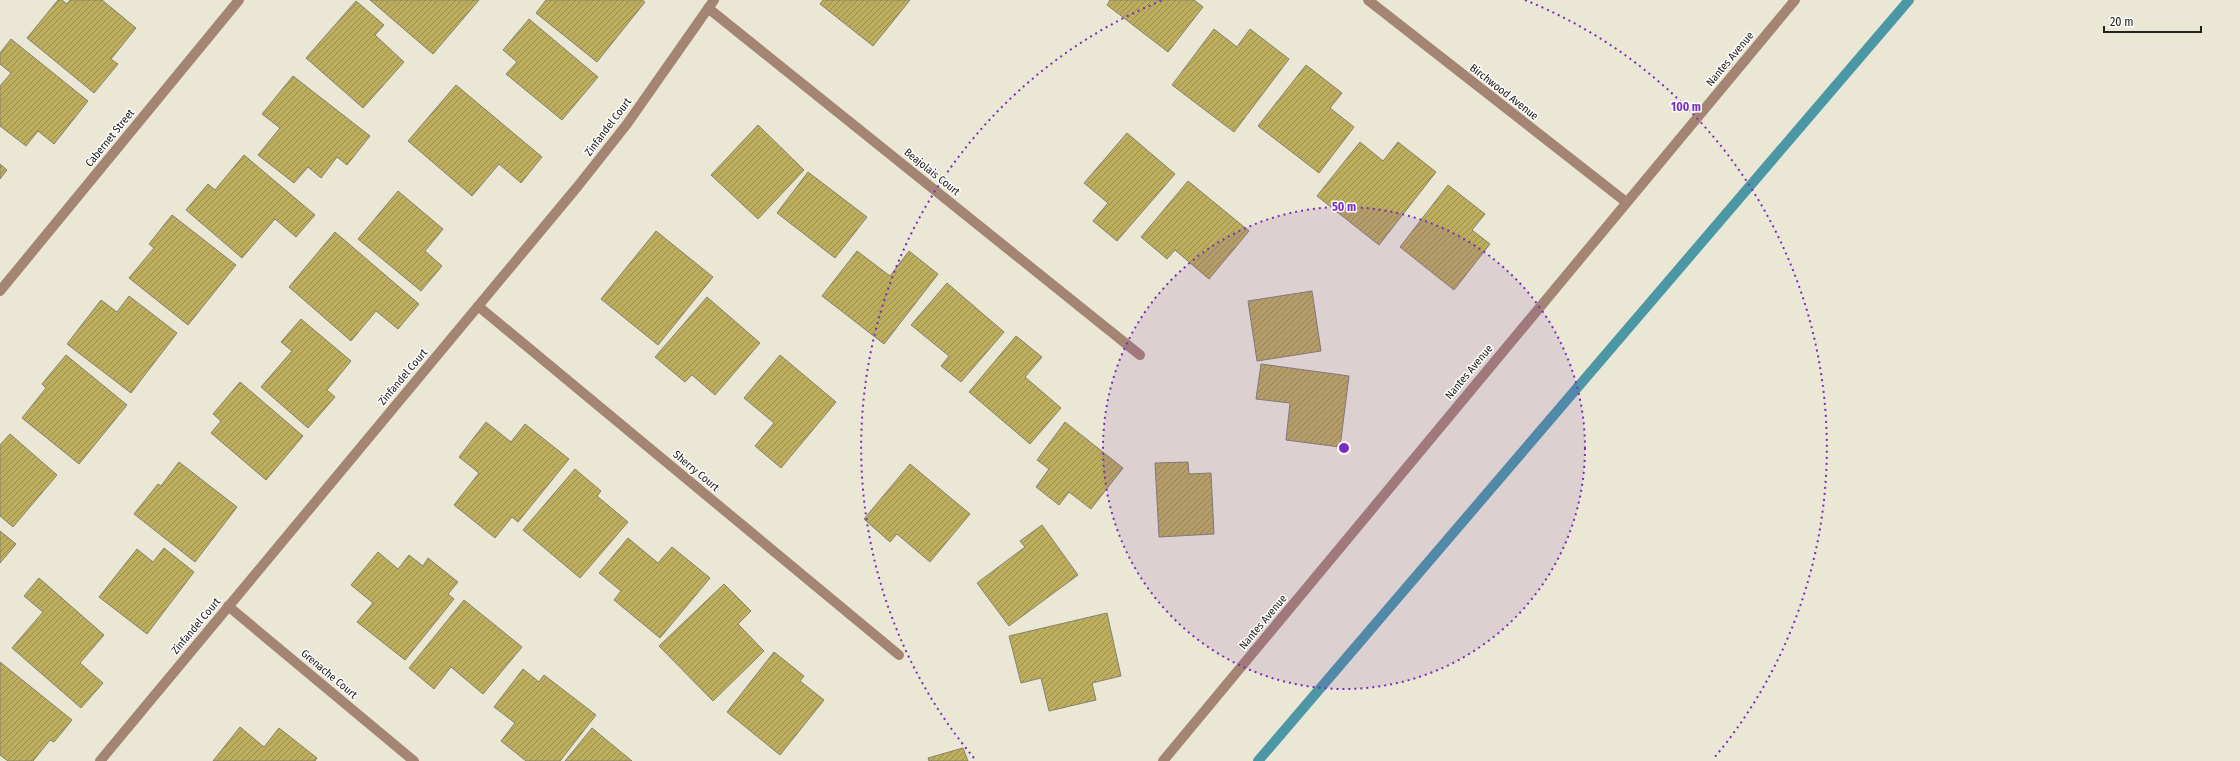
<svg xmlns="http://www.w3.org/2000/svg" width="2240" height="761" font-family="'Fira Sans Condensed',sans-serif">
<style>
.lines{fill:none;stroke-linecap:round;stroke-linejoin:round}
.stream{stroke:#4c97a6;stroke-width:10}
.building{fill:url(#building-hatch);stroke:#858271}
.minor{stroke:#a48473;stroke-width:10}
.ring{fill:none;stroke:#7b2cbf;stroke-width:2;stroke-dasharray:2 4}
.labels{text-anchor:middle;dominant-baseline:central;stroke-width:3;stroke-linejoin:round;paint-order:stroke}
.street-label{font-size:11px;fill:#22211a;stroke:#fff}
.centre{fill:#7b2cbf;stroke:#fff;stroke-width:2}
.ring-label{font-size:12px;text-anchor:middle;font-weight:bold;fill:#7b2cbf;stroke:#fff;stroke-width:3;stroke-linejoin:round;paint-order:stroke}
</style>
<defs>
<pattern id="building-hatch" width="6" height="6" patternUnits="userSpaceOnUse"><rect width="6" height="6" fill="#bcae5d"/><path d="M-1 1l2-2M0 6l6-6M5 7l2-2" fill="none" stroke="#988d4c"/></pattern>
</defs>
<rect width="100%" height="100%" fill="#eae7d4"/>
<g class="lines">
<path class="stream" d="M 1258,761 L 1909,0"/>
</g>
<path class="building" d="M 58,0 L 62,0 L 67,4 L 70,0 L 102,0 L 136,28 L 111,59 L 118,64 L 94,93 L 27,38 Z
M 370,0 L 479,0 L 433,54 Z
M 546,0 L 642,0 L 645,2 L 597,62 L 536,13 Z
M 823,0 L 910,0 L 873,46 L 820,4 Z
M 1110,0 L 1194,0 L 1203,7 L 1168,52 L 1107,5 Z
M 356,1 L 384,25 L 375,35 L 404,62 L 363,108 L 306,58 Z
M 529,19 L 598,77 L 562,120 L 506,74 L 517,62 L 503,50 Z
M 1214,29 L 1237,47 L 1250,29 L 1289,59 L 1234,132 L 1172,85 Z
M 11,39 L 88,101 L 54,144 L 38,131 L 26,146 L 0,126 L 0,86 L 11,73 L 0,64 L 0,53 Z
M 1306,65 L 1342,93 L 1330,108 L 1354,127 L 1319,173 L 1258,126 Z
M 293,76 L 370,136 L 347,165 L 337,157 L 321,178 L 308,167 L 294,183 L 258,155 L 280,128 L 262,114 Z
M 456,85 L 542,157 L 521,183 L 499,164 L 472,196 L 408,141 Z
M 758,125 L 804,170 L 758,219 L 711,175 Z
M 1127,133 L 1175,174 L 1117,241 L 1093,221 L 1108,203 L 1084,183 Z
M 1360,142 L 1383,161 L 1398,142 L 1436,172 L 1379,245 L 1317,196 Z
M 244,155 L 315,215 L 296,237 L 275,219 L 242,258 L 186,210 L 208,184 L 215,190 Z
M 0,164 L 7,170 L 0,179 Z
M 808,172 L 867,217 L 835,258 L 777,213 Z
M 1188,181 L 1249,231 L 1209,279 L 1175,250 L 1167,259 L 1141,237 Z
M 1448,185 L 1485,214 L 1472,230 L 1490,244 L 1454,290 L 1400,247 Z
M 398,191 L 443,229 L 425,251 L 442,266 L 421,291 L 358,239 Z
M 172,215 L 236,265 L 188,325 L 129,278 L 154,248 L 149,244 Z
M 656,231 L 713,277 L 658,345 L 601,299 Z
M 335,232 L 419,304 L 398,329 L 376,311 L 351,341 L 289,287 Z
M 857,251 L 890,276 L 909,251 L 938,274 L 884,344 L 822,296 Z
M 947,283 L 1004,332 L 961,382 L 941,366 L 949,356 L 911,325 Z
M 1312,291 L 1321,351 L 1257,361 L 1248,301 Z
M 129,296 L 177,333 L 131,393 L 67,344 L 101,300 L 117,312 Z
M 707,297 L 760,343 L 715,395 L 692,375 L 685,382 L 655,357 Z
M 301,319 L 351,361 L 327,390 L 335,397 L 308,428 L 261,387 L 292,351 L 281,342 Z
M 1016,336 L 1042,357 L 1025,377 L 1061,408 L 1030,444 L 969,392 Z
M 66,355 L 127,405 L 79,464 L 22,418 L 46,388 L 42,384 Z
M 780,355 L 836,402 L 781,468 L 755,446 L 774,423 L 744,398 Z
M 1261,364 L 1349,376 L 1340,447 L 1286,440 L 1290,403 L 1256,399 Z
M 240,382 L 303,436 L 266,480 L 211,433 L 221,421 L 213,414 Z
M 486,422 L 511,442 L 525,424 L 569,459 L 518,522 L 512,517 L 495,538 L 454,505 L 479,473 L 459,457 Z
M 1065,422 L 1123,468 L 1091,509 L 1069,492 L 1059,505 L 1036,487 L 1049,469 L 1037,460 Z
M 10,434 L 57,475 L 13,527 L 0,516 L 0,445 Z
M 179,462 L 237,507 L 195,562 L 134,514 L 158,484 L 161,486 Z
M 1188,462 L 1189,474 L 1211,473 L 1214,534 L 1159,537 L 1155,463 Z
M 910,464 L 970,514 L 930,562 L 897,534 L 890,542 L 864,519 Z
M 575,469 L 601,491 L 597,496 L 628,522 L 580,578 L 523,530 Z
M 1042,525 L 1078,575 L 1009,626 L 977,583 L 1025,547 L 1020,541 Z
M 0,531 L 16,544 L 0,563 Z
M 628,538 L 658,563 L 672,547 L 710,578 L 660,638 L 614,600 L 621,591 L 599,573 Z
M 164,548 L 194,572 L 147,634 L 99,597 L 137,549 L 153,562 Z
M 378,552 L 398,569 L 409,555 L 423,566 L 428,558 L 458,582 L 448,594 L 454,599 L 405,660 L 357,622 L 373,603 L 351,585 Z
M 39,578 L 104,635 L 80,663 L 103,683 L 81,708 L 12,648 L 43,612 L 24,596 Z
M 724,584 L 751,611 L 738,624 L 764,651 L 713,701 L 659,646 Z
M 464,600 L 522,647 L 483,694 L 451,667 L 434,689 L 409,668 Z
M 1107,613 L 1121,676 L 1092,683 L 1096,700 L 1049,711 L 1041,678 L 1021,683 L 1009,636 Z
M 774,652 L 804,676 L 800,681 L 824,700 L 780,755 L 727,712 Z
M 0,662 L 72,720 L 54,742 L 50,740 L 33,761 L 8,761 L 0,755 Z
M 523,669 L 539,682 L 544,675 L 596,715 L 560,761 L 526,761 L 501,741 L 515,723 L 494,707 Z
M 240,727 L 264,747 L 279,728 L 317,758 L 315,761 L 213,761 Z
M 592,728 L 632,761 L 565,761 Z
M 963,748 L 968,761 L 929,761 L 928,758 Z"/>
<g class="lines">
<path class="minor" d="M 1368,0 L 1626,202
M 708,8 L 1140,355
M 0,291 L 239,0
M 478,306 L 899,655
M 228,606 L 414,761
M 100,761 L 578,186 L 627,124 L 714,0
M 1163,761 L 1795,0"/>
</g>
<circle cx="1344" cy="448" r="241" fill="#7b2cbf" fill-opacity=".12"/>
<g class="ring">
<circle cx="1344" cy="448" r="241"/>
<path d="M974 758A483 483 0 0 1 1163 0M1525 0A483 483 0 0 1 1714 758"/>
</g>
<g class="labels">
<g class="street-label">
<text transform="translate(1730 59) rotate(-50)">Nantes Avenue</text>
<text transform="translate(1504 92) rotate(38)">Birchwood Avenue</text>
<text transform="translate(608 127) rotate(-53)">Zinfandel Court</text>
<text transform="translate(110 138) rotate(-51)">Cabernet Street</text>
<text transform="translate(932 172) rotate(39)">Beajolais Court</text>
<text transform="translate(1469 372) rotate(-50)">Nantes Avenue</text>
<text transform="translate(403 377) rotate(-50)">Zinfandel Court</text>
<text transform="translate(696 471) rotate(40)">Sherry Court</text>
<text transform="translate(1263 622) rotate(-50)">Nantes Avenue</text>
<text transform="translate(196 626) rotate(-50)">Zinfandel Court</text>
<text transform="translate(329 674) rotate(40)">Grenache Court</text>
</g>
</g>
<circle cx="1344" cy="448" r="6" class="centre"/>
<g class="ring-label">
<text x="1686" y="111">100 m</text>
<text x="1344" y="211">50 m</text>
</g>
<path d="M2104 26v6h97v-6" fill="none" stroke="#22211a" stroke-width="2"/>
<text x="2110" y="26" font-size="12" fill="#22211a" stroke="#ffffff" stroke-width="3" paint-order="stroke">20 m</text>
</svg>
